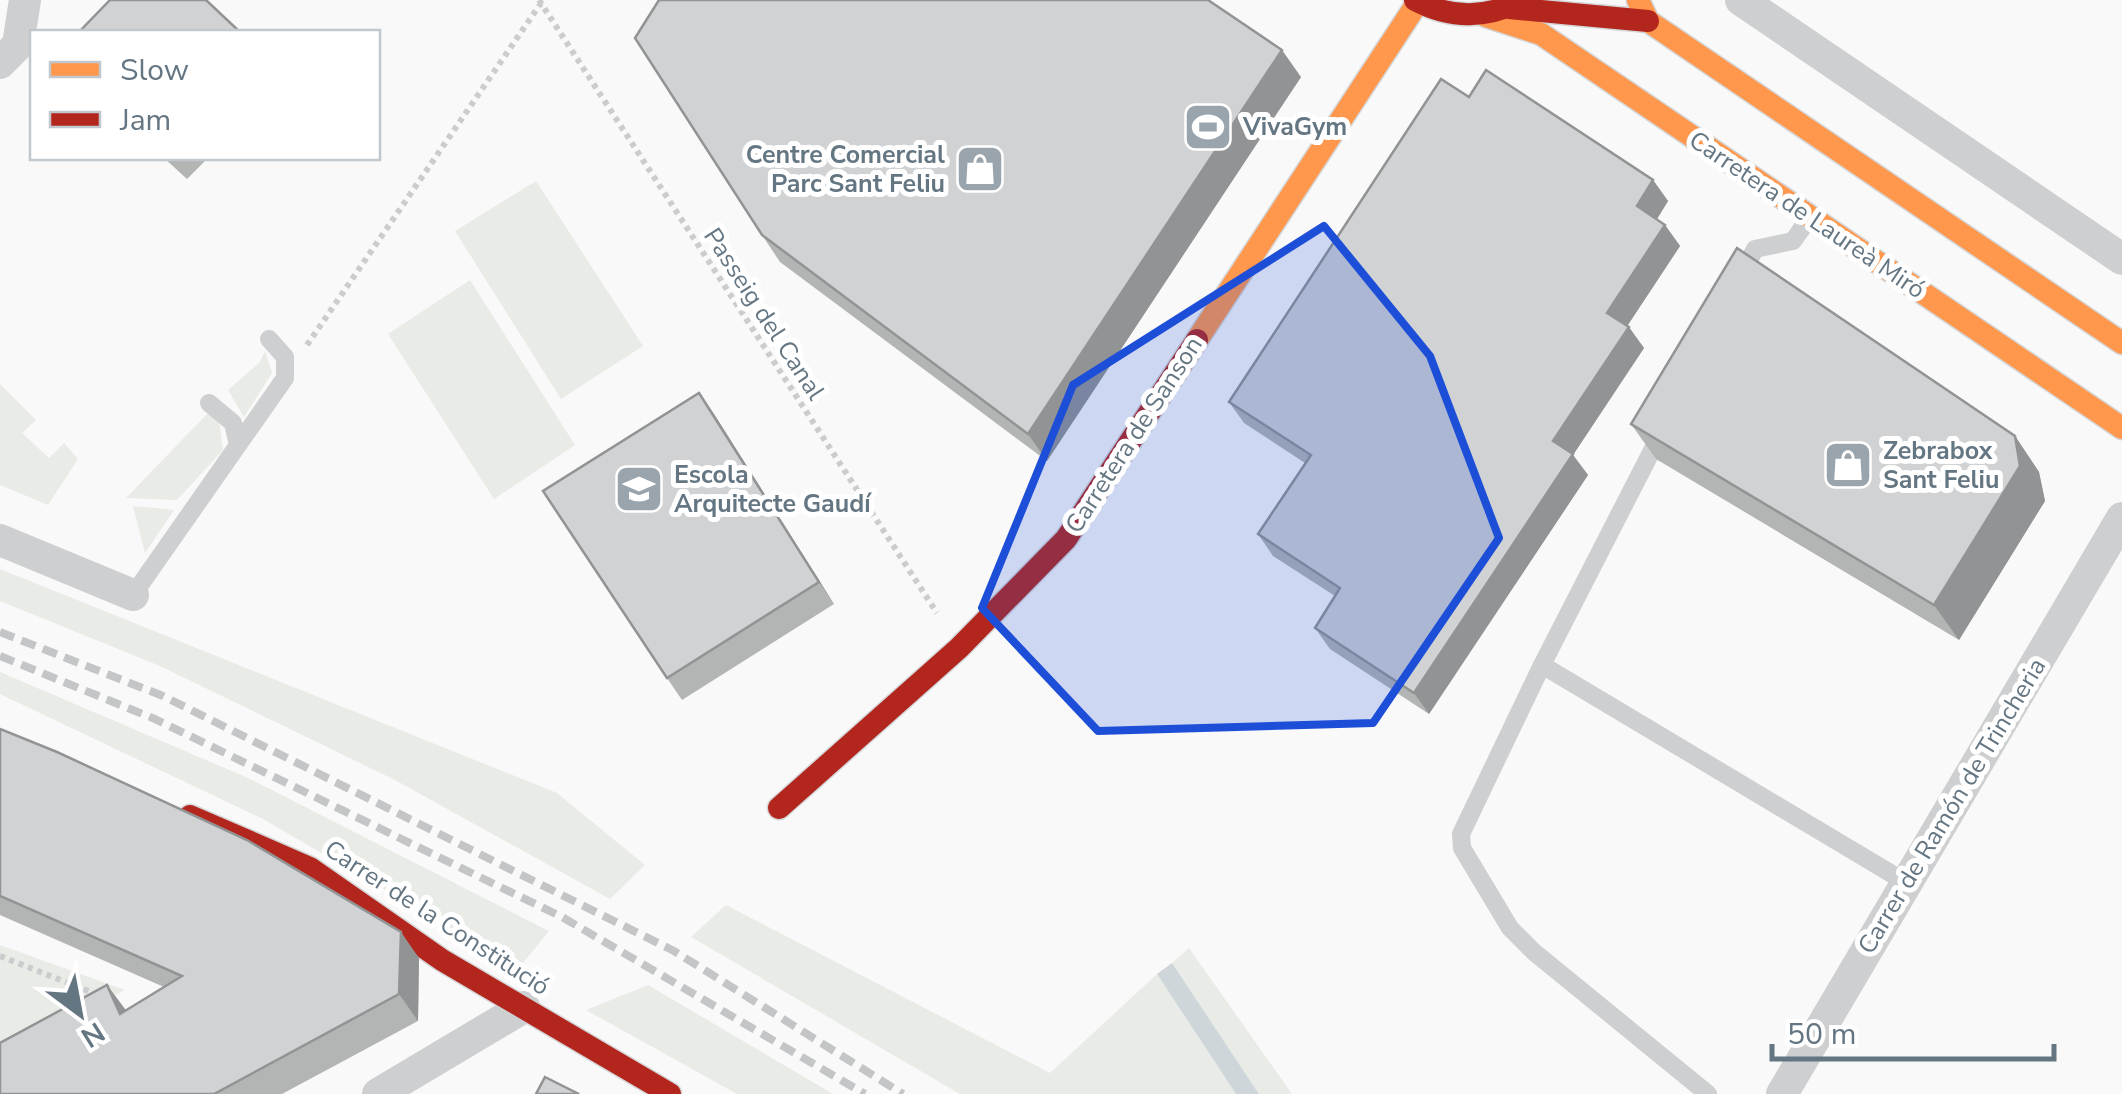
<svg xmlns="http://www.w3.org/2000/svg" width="2122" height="1094" font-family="'Nunito Sans',sans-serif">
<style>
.green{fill:#e8ebe6}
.water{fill:#ced6d9}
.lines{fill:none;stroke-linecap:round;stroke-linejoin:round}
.slow-casing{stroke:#d5d6d7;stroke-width:25}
.jam-casing{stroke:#d5d6d7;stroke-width:25}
.path{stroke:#cbcccd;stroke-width:6;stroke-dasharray:5 5;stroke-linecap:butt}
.lane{stroke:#cecfd0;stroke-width:18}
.street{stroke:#cecfd0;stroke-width:32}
.slow{stroke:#ff974d;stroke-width:22}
.jam{stroke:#b3261e;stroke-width:22}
.rail{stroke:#c3c5c6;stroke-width:8;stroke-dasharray:15 8;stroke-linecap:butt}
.wall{fill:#b3b5b5}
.shaded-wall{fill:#929394}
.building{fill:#d0d2d3;stroke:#929394;stroke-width:2.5}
.marked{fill:#1d4ed8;fill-opacity:0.2;stroke:#1d4ed8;stroke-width:8;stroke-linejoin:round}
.labels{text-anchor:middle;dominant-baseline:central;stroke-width:10;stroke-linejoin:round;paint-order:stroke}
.poi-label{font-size:25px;font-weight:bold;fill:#657683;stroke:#fff;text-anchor:start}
.street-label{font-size:25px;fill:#657683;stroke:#fff}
</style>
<rect width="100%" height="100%" fill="#f9f9f9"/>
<path class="green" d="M 536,181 L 643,346 L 561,399 L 455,231 Z
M 470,280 L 575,445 L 494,499 L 388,334 Z
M 265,351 L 272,373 L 244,417 L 228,390 L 259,363 Z
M 0,384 L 36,420 L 22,433 L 49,458 L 64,443 L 78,459 L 48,505 L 0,485 Z
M 209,412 L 219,421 L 223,450 L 177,500 L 126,498 Z
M 133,506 L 174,510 L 145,553 Z
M 0,569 L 557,793 L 645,865 L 610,899 L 395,780 L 160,666 L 0,601 Z
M 0,672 L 248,778 L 549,931 L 519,968 L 263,819 L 0,694 Z
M 726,905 L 1050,1073 L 1157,974 L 1236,1094 L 960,1094 L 691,937 Z
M 0,945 L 125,990 L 0,1058 Z
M 1189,948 L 1292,1094 L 1259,1094 L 1172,963 Z
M 648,985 L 833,1094 L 737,1094 L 586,1010 Z"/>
<path class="water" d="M 1172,963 L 1259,1094 L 1236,1094 L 1157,974 Z"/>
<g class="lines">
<g class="slow-casing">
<path id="slow" d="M 1638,0 L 1648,21 L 2122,343
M 1486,16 L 1541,34 L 2122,428
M 1197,340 L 1418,2"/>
</g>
<g class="jam-casing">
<path id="jam" d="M 1415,0 C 1453,20 1486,18 1524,0
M 1509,8 L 1648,21
M 779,808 L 959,648 L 1066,539 L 1197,340
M 190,816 L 310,868 L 442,960 L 670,1094"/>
</g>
<path class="path" d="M 539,0 L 937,613
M 307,345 L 541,3
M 0,956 L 96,994"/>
<path class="lane" d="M 1741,276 L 1755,249 L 1793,241 L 1810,217
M 209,403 L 233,423 L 238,445
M 1661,433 L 1542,665 L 1907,883
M 133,595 L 285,378 L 285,357 L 269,339
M 1542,665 L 1461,834 L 1462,848 L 1510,928 L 1534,952 L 1708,1094"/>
<path class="street" d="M 1741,0 L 2122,259
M 0,63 L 18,45 L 25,0
M 0,540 L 133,595
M 378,1094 L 524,1007
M 1782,1094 L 2122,518"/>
<use href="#slow" class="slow"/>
<use href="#jam" class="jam"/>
<path class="rail" d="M 0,632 L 163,696 L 674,951 L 903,1094
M 0,656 L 155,719 L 562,917 L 865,1094"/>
</g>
<path class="wall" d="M 1301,77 L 1047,461 L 780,262 L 762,235 Z
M 1469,97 L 1653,180 L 1668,201 L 1657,219 L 1665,225 L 1680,246 L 1627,326 L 1644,348 L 1573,455 L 1588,475 L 1429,714 L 1330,649 L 1315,628 L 1335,596 L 1273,556 L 1258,534 L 1305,463 L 1244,423 L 1229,402 Z
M 164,158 L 208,158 L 187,179 Z
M 699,393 L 834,604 L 682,700 L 667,678 Z
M 1631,424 L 2015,436 L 2039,472 L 2045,501 L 1959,640 L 1656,459 Z
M 0,729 L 419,958 L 418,1021 L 282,1094 L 0,1094 L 107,985 L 126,1010 L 164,987 L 0,915 Z"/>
<path class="shaded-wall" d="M 1282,50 L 1301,77 L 1047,461 L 1028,434 Z
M 1653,180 L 1668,201 L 1652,227 L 1637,206 Z
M 1665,225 L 1680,246 L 1622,334 L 1607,313 Z
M 1629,327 L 1644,348 L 1573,455 L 1588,475 L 1429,714 L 1414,693 L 1553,441 Z
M 699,393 L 714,414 L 834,604 L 819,582 Z
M 2015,436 L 2039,472 L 2045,501 L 1959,640 L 1934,605 Z
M 401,932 L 419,958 L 418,1021 L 399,994 Z
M 107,985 L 126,1011 L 120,1014 Z"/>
<path class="building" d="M 110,0 L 206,0 L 240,32 L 79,32 Z
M 659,0 L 1208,0 L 1282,50 L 1028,434 L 762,235 L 635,38 Z
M 1486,70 L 1653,180 L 1637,206 L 1665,225 L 1607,313 L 1629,327 L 1553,441 L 1573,454 L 1414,693 L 1315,628 L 1340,588 L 1258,534 L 1311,455 L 1229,402 L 1441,79 L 1469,97 Z
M 1737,248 L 2015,436 L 2020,466 L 1934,605 L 1631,424 Z
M 699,393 L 819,582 L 667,678 L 543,491 Z
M 0,729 L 57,752 L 247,840 L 401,932 L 399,994 L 214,1094 L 0,1094 L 0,1043 L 107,985 L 120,1014 L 182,976 L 0,896 Z
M 545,1077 L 579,1094 L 536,1094 Z"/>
<path class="marked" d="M 1324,226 L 1430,356 L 1499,538 L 1373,723 L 1098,731 L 982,608 L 1073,385 Z"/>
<defs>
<g id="stadium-square" transform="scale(2.5)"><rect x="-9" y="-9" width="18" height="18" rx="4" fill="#99a4ac" stroke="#fff"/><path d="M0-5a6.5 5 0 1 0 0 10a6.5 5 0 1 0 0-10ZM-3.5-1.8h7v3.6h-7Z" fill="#fff"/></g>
<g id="shop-square" transform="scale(2.5)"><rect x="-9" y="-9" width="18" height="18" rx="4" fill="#99a4ac" stroke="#fff"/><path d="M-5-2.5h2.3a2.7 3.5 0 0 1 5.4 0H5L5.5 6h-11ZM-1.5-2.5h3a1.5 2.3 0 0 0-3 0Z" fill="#fff"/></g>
<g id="school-square" transform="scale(2.5)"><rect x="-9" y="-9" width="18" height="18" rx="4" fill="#99a4ac" stroke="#fff"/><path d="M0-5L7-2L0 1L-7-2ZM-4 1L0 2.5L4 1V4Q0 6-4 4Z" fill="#fff"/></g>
</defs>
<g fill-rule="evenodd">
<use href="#stadium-square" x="1208" y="127"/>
<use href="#shop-square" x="980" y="169"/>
<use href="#shop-square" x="1848" y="465"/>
<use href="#school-square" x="639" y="489"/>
</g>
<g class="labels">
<g class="poi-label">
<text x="1243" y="127">VivaGym</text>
<text x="945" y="155" text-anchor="end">Centre Comercial<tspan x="945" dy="29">Parc Sant Feliu</tspan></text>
<text x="1883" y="451">Zebrabox<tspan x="1883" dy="29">Sant Feliu</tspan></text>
<text x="674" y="475">Escola<tspan x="674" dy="29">Arquitecte Gaudí</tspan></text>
</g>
<g class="street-label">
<text transform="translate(1807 215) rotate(34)">Carretera de Laureà Miró</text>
<text transform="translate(764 314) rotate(57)">Passeig del Canal</text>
<text transform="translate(1134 435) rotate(-57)">Carretera de Sanson</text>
<text transform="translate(1952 806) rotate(-59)">Carrer de Ramón de Trincheria</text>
<text transform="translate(437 918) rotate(33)">Carrer de la Constitució</text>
</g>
</g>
<rect x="30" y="30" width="350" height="130" fill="#ffffff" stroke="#c1c8cd" stroke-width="2.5"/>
<rect x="50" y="62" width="50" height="15" fill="#ff974d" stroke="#c1c8cd" stroke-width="2.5"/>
<text x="120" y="80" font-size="30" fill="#657683">Slow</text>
<rect x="50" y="112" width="50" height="15" fill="#b3261e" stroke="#c1c8cd" stroke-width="2.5"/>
<text x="120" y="130" font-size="30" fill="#657683">Jam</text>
<g transform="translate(80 1014) rotate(148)" stroke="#ffffff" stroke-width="8" paint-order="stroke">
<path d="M0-8L18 38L0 25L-18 38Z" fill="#657683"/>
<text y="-15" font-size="28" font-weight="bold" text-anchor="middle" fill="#657683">N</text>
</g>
<path d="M1772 1044v15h282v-15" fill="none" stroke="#657683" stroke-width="5"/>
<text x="1787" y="1044" font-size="30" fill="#657683" stroke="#ffffff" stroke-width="8" paint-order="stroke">50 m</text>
</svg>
